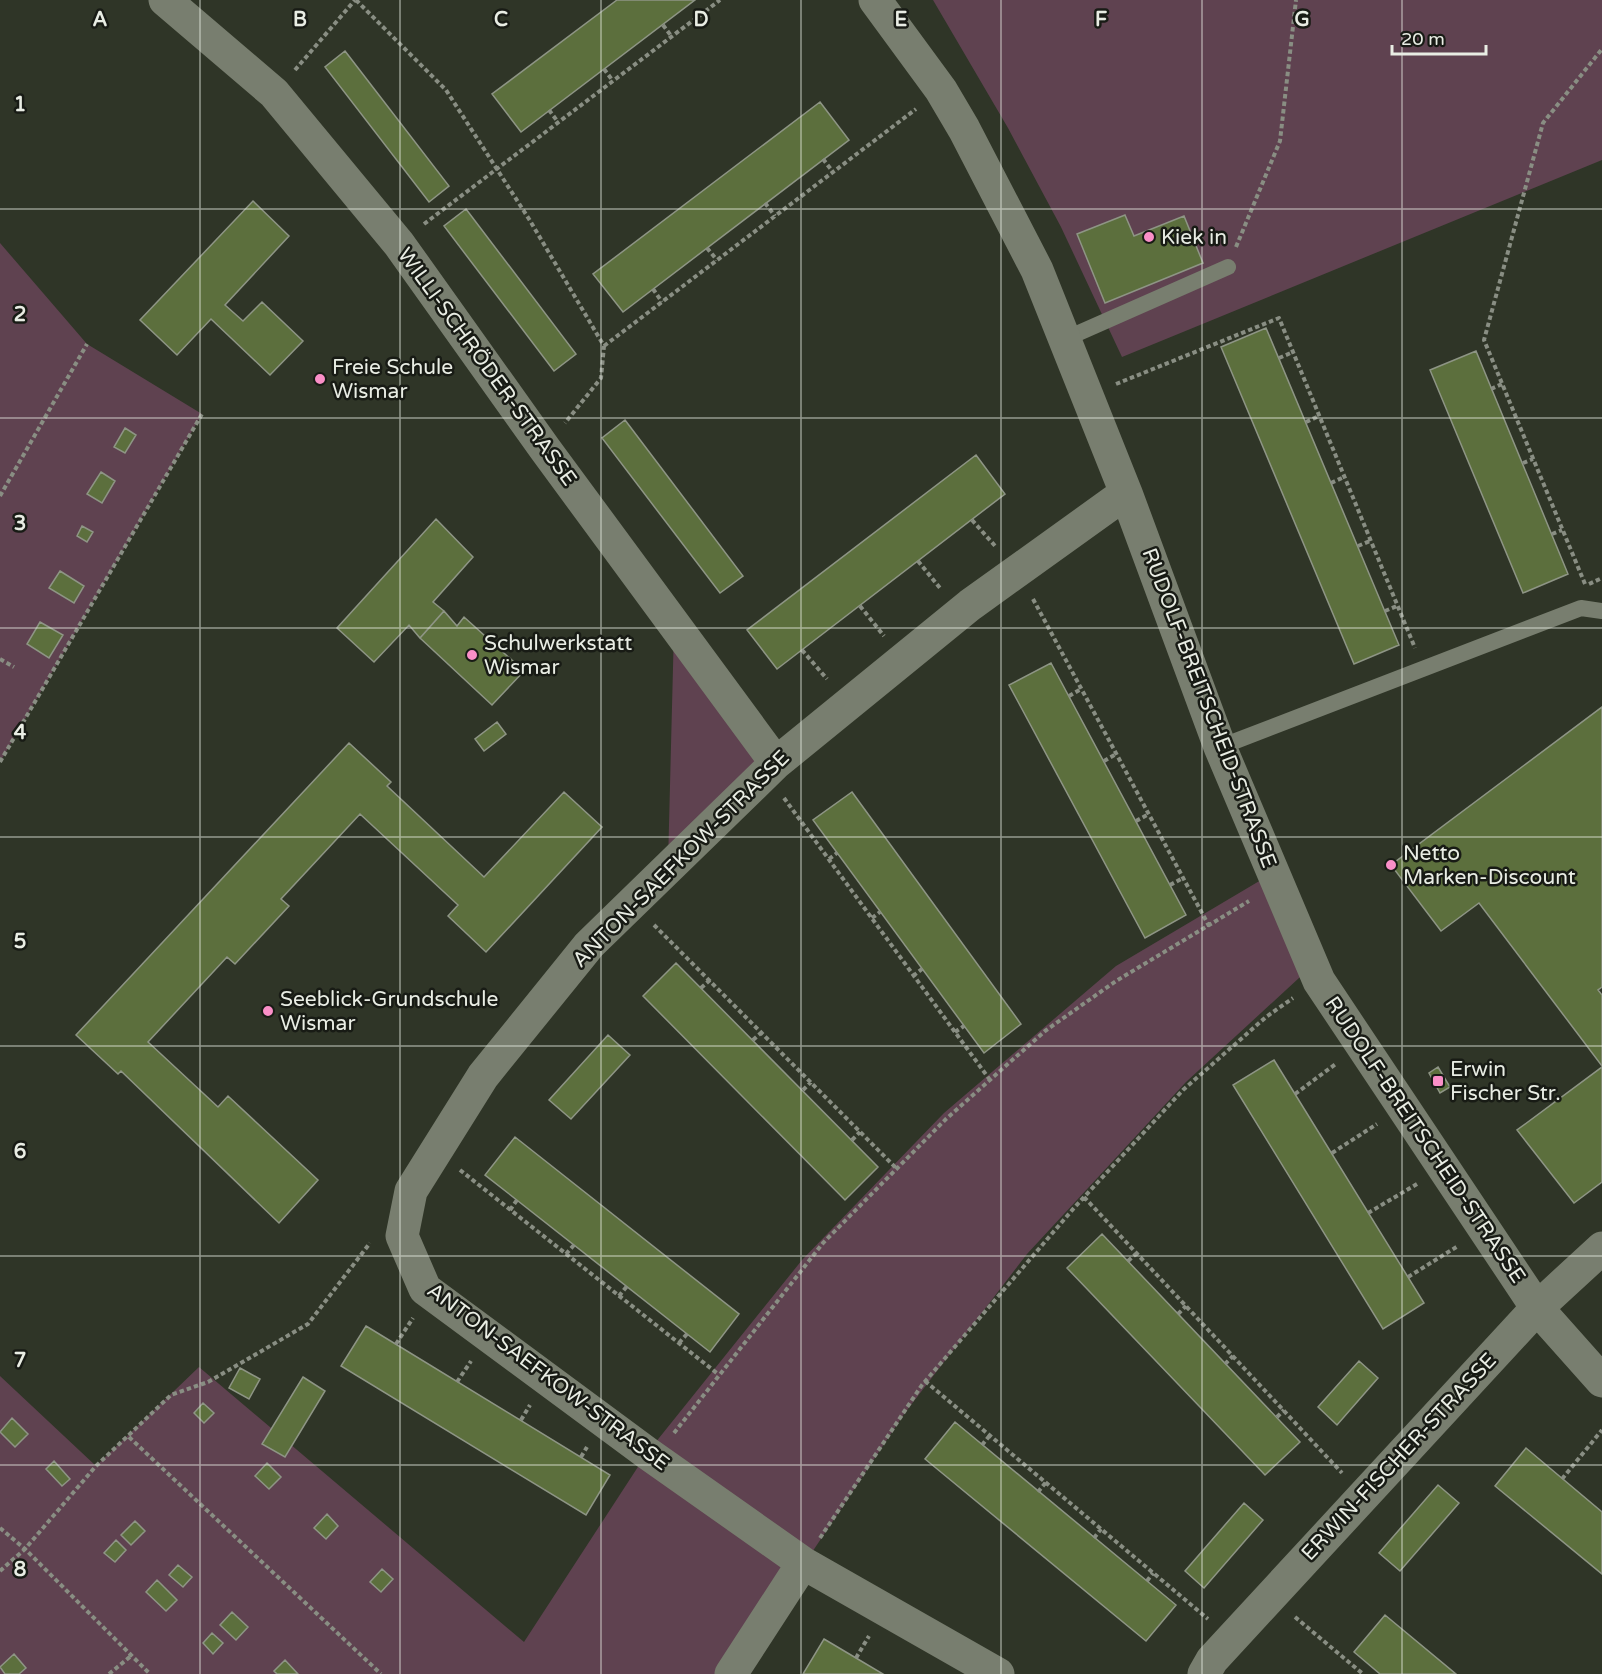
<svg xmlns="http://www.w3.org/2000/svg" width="1602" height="1674" font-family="'Varela Round',sans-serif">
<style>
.green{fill:#5f4250}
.building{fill:#5c6f3d;stroke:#8e9585;stroke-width:1.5}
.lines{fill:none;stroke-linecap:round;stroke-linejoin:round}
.path{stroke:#898e83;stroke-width:4;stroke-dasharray:4.5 3;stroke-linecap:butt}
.service{stroke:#787e6f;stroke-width:16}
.minor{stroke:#787e6f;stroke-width:33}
.grid{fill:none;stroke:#e9ede4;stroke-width:1.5;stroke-opacity:0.55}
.poi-dot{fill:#fa8fc7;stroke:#181b15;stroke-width:2}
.labels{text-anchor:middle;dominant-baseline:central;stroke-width:5;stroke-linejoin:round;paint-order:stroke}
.poi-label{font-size:21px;fill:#e9ede4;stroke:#181b15;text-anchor:start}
.street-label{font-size:21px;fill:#e9ede4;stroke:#181b15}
.grid-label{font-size:20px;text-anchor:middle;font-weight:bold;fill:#e9ede4;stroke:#181b15;stroke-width:5;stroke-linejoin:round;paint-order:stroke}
</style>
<rect width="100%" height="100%" fill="#2f3527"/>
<path class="green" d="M 933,0 L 1602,0 L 1602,160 L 1122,357 L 1061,227 L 1008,128 Z
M 0,243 L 87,344 L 202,414 L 0,762 Z
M 674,628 L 776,763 L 668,864 Z
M 1273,873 L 1312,966 L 1186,1082 L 1027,1254 L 904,1414 L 731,1674 L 0,1674 L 0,1376 L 96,1466 L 199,1367 L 524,1642 L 647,1453 L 802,1260 L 944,1113 L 1116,966 Z"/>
<path class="building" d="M 617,0 L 695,0 L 521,132 L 492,94 Z
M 345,51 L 449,186 L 429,202 L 325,67 Z
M 820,102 L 849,140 L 623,312 L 593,274 Z
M 253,201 L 289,236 L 225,305 L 243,321 L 262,302 L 303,341 L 270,375 L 211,319 L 177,355 L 140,320 Z
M 466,209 L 576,354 L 554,371 L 444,226 Z
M 1125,215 L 1134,236 L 1184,216 L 1203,263 L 1105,303 L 1077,234 Z
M 1266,328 L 1399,645 L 1354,664 L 1221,347 Z
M 1476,351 L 1568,574 L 1523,593 L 1430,370 Z
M 625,420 L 743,576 L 720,593 L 602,438 Z
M 125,428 L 136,435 L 125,453 L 114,447 Z
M 976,455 L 1005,494 L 777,669 L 747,630 Z
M 101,472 L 115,481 L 102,503 L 87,494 Z
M 436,519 L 473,557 L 433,602 L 444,611 L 420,638 L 409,625 L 374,662 L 337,628 Z
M 82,526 L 93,532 L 87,542 L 77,536 Z
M 60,571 L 84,586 L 74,603 L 49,588 Z
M 444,611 L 457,626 L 464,617 L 524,671 L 492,705 L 420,638 Z
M 40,622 L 63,635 L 49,658 L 27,644 Z
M 1051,663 L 1186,915 L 1145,938 L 1009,685 Z
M 1602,707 L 1602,987 L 1598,990 L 1602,995 L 1602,1066 L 1479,903 L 1441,931 L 1391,865 Z
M 497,722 L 506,734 L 484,751 L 475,739 Z
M 349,743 L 391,782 L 387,786 L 484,877 L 564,792 L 602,827 L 486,952 L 448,916 L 458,905 L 360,814 L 281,899 L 289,906 L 235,964 L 227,957 L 148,1042 L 218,1107 L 228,1096 L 318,1180 L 279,1223 L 121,1071 L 118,1074 L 76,1035 Z
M 852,792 L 1021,1024 L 984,1053 L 813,820 Z
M 676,963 L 878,1167 L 845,1200 L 643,996 Z
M 608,1035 L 630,1055 L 571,1119 L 549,1100 Z
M 1274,1060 L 1424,1303 L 1383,1329 L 1233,1085 Z
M 1438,1067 L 1450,1087 L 1440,1093 L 1429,1073 Z
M 1602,1067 L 1602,1182 L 1574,1203 L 1517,1130 Z
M 515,1137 L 739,1314 L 710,1352 L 485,1175 Z
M 1102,1234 L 1300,1442 L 1265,1475 L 1067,1268 Z
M 366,1326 L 610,1475 L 586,1515 L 341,1366 Z
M 1359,1361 L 1378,1378 L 1337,1425 L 1318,1407 Z
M 240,1368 L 260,1379 L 249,1399 L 229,1388 Z
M 303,1377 L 325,1391 L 285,1457 L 262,1444 Z
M 203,1403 L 214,1413 L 204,1423 L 194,1413 Z
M 12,1418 L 28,1434 L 15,1447 L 0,1432 Z
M 955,1422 L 1176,1605 L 1146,1641 L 925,1459 Z
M 1526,1448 L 1602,1512 L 1602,1574 L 1495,1486 Z
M 54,1461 L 70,1479 L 62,1486 L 46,1469 Z
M 267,1463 L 281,1477 L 269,1489 L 255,1476 Z
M 1438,1485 L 1459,1503 L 1400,1571 L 1379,1553 Z
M 1244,1503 L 1263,1520 L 1204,1588 L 1185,1571 Z
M 327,1514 L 338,1526 L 326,1539 L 314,1528 Z
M 135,1521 L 145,1531 L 131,1545 L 121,1535 Z
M 116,1540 L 126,1550 L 115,1562 L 104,1553 Z
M 178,1565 L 192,1577 L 183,1587 L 169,1575 Z
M 382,1569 L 393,1579 L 381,1592 L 370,1582 Z
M 157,1580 L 177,1600 L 166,1611 L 146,1592 Z
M 232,1612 L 248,1627 L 236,1640 L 220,1625 Z
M 1385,1615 L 1456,1674 L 1380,1674 L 1354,1652 Z
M 212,1633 L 223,1643 L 213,1654 L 203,1643 Z
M 824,1639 L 856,1658 L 883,1674 L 803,1674 Z
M 14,1654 L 26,1668 L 19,1674 L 5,1674 L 0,1667 Z
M 285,1660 L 298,1674 L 277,1674 L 274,1671 Z"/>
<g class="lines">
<path class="path" d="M 356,0 L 446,90 L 529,219 L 604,346 L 601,378 L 565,423
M 663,25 L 672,37
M 604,69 L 613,81
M 295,70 L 355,0
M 549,110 L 558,122
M 823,159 L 833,172
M 765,203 L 775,216
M 424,224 L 720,0
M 1236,247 L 1280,141 L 1296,0
M 707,248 L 717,260
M 653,289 L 662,302
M 604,346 L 916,109
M 1279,358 L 1293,352
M 1116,384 L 1279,318 L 1415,648
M 1491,389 L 1502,384
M 1306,422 L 1319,416
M 1523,463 L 1533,459
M 1331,483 L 1344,477
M 0,496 L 87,344
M 972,520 L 996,547
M 1552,534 L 1562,530
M 1358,546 L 1370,541
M 918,561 L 940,588
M 1585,584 L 1484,340 L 1543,123 L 1602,49
M 1589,584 L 1602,578
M 1033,599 L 1209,926
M 860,606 L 884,636
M 1385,611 L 1397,606
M 802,650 L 827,679
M 0,659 L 14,667
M 1069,696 L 1081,689
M 1104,761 L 1116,754
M 0,762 L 202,414
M 784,798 L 990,1080
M 1136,821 L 1149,814
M 829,859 L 837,853
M 1170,885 L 1183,878
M 872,918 L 880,912
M 654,925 L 897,1169
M 913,976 L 922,969
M 701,988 L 710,980
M 955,1032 L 964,1026
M 753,1040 L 762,1032
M 803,1090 L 811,1082
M 1295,1094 L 1337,1063
M 852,1140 L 860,1132
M 1332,1153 L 1377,1124
M 460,1170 L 718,1374
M 1084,1197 L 1342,1473
M 510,1210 L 517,1200
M 1368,1213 L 1417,1184
M 566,1254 L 574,1245
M 1128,1261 L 1137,1253
M 1408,1277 L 1458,1246
M 619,1296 L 627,1286
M 1178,1314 L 1186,1306
M 679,1343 L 687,1334
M 396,1344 L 413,1318
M 1225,1364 L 1233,1356
M 925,1381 L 1208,1619
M 457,1382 L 471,1361
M 1277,1417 L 1284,1410
M 521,1420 L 530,1405
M 674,1433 L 823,1243 L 946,1119 L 1045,1031 L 1116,981 L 1249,901
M 129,1437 L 381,1674
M 982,1445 L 990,1435
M 581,1457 L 587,1447
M 1562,1479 L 1602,1430
M 1038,1492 L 1046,1482
M 0,1528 L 25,1549 L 150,1674
M 820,1538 L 922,1385 L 1074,1208 L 1183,1090 L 1266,1017 L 1293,998
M 1094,1538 L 1101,1529
M 0,1571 L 25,1549 L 96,1466 L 171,1395 L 208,1382 L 308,1324 L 370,1243
M 1147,1581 L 1153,1573
M 1295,1617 L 1363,1674
M 856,1658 L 869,1636
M 109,1674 L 131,1656"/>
<path class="service" d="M 1065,339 L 1228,267
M 1220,747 L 1581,608 L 1602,611"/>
<path class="minor" d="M 165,0 L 274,93 L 399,244 L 545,449 L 776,763
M 875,0 L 941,90 L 964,129 L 1037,270 L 1126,493 L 1220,747 L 1319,981 L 1537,1308 L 1602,1381
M 731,1674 L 803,1563
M 998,1674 L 803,1563 L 647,1453 L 425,1289 L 402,1236 L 411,1191 L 483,1076 L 589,945 L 776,763 L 970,605 L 1126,493
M 1204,1674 L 1212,1660 L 1537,1308 L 1602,1248"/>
</g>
<path class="grid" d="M 200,0 L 200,1674M 400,0 L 400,1674M 601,0 L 601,1674M 801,0 L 801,1674M 1001,0 L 1001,1674M 1202,0 L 1202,1674M 1402,0 L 1402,1674M 0,209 L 1602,209M 0,418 L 1602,418M 0,628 L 1602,628M 0,837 L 1602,837M 0,1046 L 1602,1046M 0,1256 L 1602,1256M 0,1465 L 1602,1465"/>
<g class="poi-dot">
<circle cx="1149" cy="237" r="6"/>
<circle cx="320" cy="379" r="6"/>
<circle cx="472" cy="655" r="6"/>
<circle cx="1391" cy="865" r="6"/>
<circle cx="268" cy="1011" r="6"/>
<rect x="1432" y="1075" width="12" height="12" rx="3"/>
</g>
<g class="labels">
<g class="poi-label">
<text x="1161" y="237">Kiek in</text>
<text x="332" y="367">Freie Schule<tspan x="332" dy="24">Wismar</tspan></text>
<text x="484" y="643">Schulwerkstatt<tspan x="484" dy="24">Wismar</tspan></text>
<text x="1403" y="853">Netto<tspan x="1403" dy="24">Marken-Discount</tspan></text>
<text x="280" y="999">Seeblick-Grundschule<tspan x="280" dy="24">Wismar</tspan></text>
<text x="1450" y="1069">Erwin<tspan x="1450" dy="24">Fischer Str.</tspan></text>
</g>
<g class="street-label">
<text transform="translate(487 367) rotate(54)">WILLI-SCHRÖDER-STRASSE</text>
<text transform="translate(1209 708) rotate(69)">RUDOLF-BREITSCHEID-STRASSE</text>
<text transform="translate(681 859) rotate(-45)">ANTON-SAEFKOW-STRASSE</text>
<text transform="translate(1425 1140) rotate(56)">RUDOLF-BREITSCHEID-STRASSE</text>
<text transform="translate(548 1377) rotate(37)">ANTON-SAEFKOW-STRASSE</text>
<text transform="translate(1399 1457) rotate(-47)">ERWIN-FISCHER-STRASSE</text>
</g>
</g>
<g class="grid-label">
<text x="100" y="26">A</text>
<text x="300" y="26">B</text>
<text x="501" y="26">C</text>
<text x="701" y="26">D</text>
<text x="901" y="26">E</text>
<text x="1101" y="26">F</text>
<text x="1302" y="26">G</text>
<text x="20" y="111">1</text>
<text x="20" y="321">2</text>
<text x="20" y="530">3</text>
<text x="20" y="739">4</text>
<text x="20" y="948">5</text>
<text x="20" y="1158">6</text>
<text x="20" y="1367">7</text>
<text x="20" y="1576">8</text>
</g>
<path d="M1392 45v9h94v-9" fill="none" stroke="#e9ede4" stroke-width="3"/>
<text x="1401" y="45" font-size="18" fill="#e9ede4" stroke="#181b15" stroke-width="4.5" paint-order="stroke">20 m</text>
</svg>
